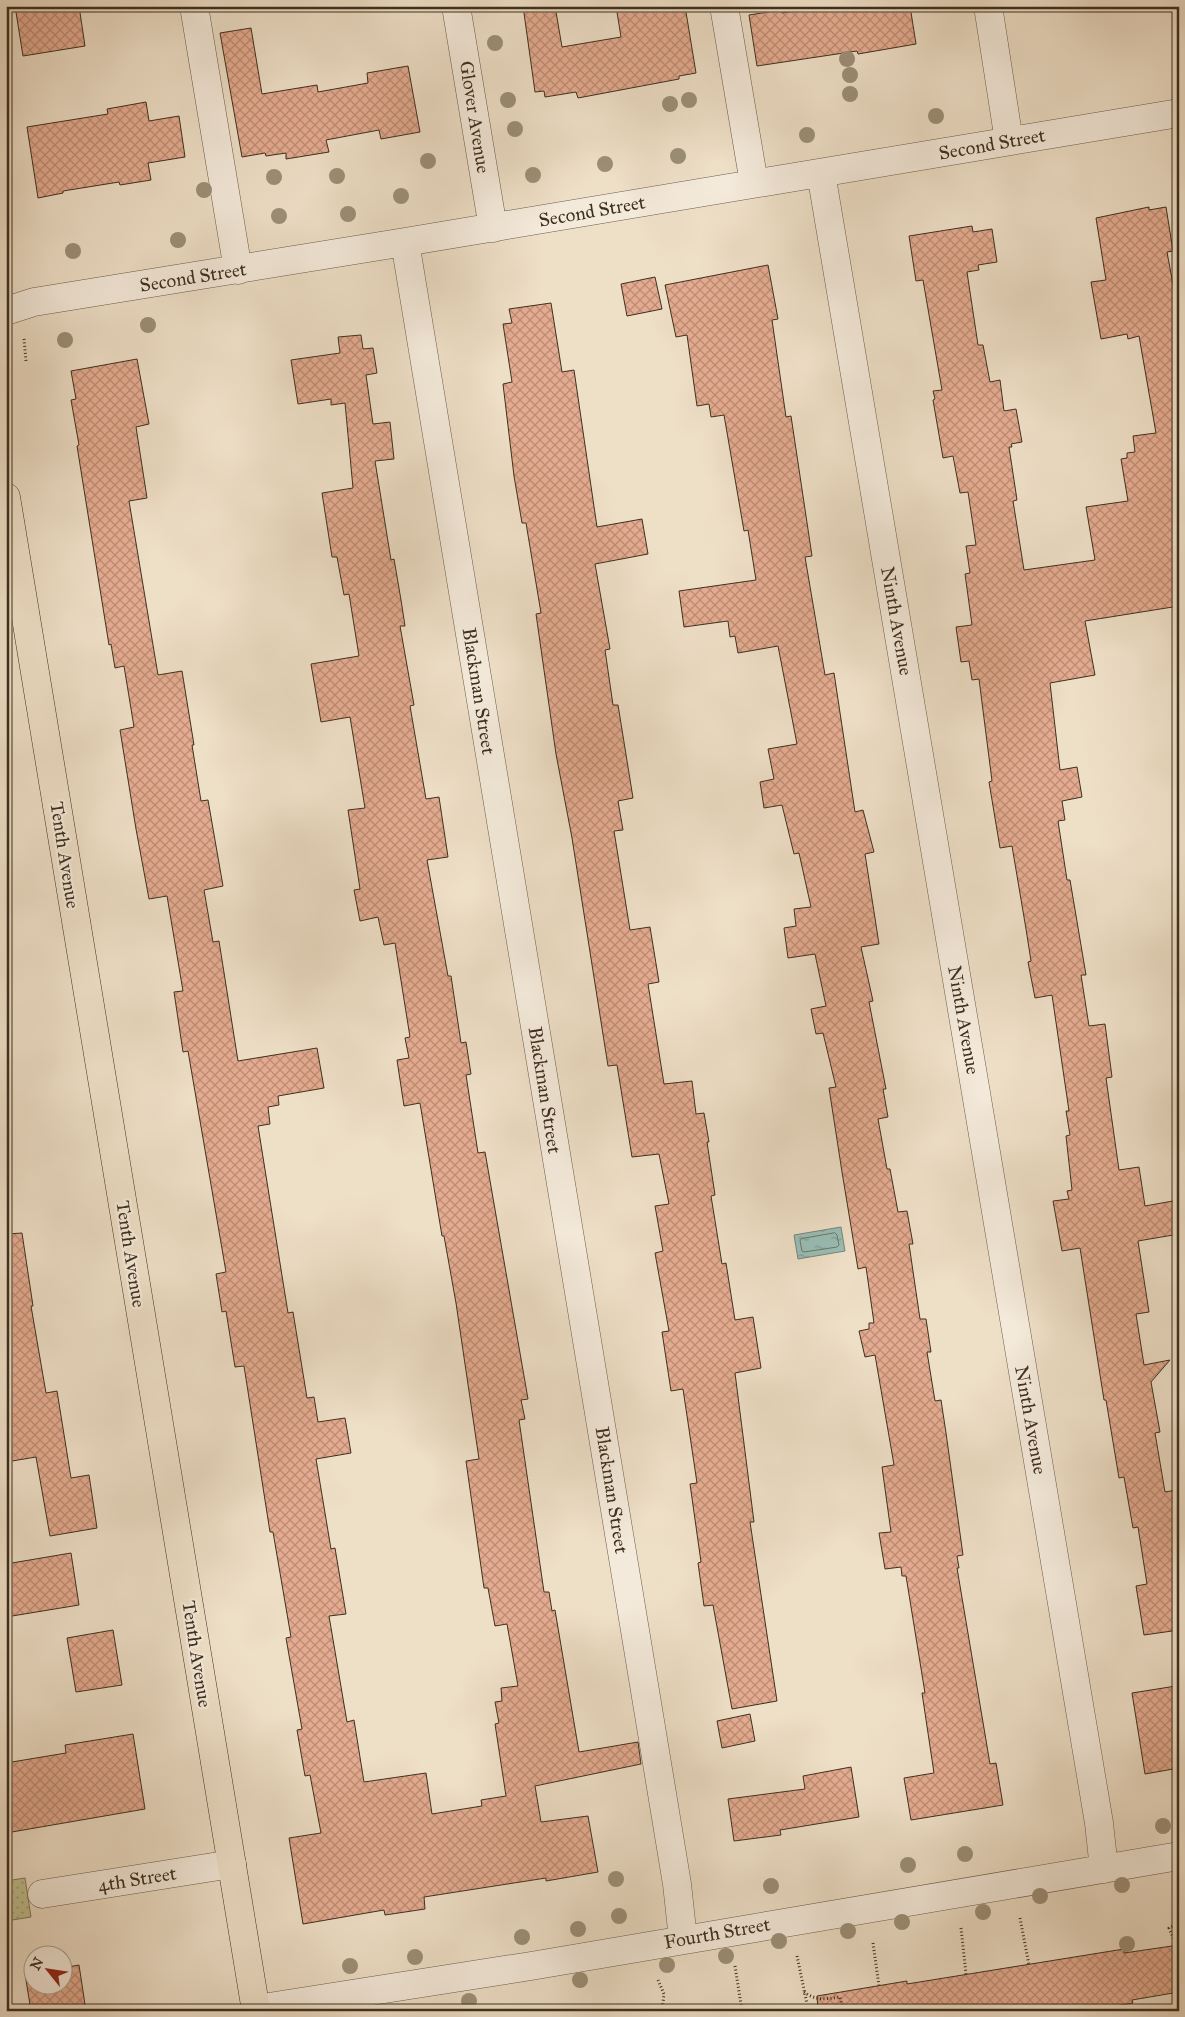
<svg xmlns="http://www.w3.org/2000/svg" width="1185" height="2017" font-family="'IM FELL Great Primer',serif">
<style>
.grass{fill:url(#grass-dots);stroke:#7f7858}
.water{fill:url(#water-ripples);stroke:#758579}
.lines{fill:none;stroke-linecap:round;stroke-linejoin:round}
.shore{stroke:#6c766a;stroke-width:1}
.building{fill:url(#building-cross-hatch);stroke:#3e301f}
.minor-casing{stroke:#6a5c49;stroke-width:29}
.major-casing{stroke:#3e301f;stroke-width:29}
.path{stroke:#3e301f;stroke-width:3;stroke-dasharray:1 2.5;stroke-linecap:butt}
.minor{stroke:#f4eadb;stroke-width:28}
.major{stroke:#eedfc7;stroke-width:28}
.tree{fill:#9c8f77}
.labels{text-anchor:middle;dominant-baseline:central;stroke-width:4.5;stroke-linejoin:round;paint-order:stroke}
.street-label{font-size:19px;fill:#3e301f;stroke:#f4eadb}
</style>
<defs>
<pattern id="grass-dots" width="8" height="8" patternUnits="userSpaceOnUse" patternTransform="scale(1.25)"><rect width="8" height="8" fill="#c0c091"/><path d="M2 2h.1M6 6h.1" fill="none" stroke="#9d9c76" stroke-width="1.8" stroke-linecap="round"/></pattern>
<pattern id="water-ripples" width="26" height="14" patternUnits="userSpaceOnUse" patternTransform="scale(1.25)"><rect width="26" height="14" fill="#99bdb5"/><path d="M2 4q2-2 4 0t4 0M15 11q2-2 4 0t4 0" fill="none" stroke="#7e9a93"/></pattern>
<pattern id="building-cross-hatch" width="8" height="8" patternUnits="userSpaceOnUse" patternTransform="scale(1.25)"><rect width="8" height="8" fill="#e5ab90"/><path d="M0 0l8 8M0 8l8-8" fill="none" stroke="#bb8c75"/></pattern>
</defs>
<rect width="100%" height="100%" fill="#eedfc7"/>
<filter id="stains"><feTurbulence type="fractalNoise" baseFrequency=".004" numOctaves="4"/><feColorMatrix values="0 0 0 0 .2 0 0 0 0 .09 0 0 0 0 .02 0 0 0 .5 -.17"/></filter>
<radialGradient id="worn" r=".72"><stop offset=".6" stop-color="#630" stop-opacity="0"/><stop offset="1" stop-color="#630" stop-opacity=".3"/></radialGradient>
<path class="grass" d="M 25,1878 L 31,1917 L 6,1921 L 6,1881 Z"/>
<path class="water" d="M 841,1227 L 845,1251 L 798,1259 L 794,1235 Z"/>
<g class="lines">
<path class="shore" d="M 835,1233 L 837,1235 L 839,1245 L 837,1247 L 804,1252 L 802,1251 L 800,1241 L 801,1239 Z"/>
</g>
<path class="building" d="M 15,6 L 79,6 L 85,46 L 23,56 Z
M 523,6 L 555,6 L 562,47 L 621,37 L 616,6 L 685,6 L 696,73 L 679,76 L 679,79 L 578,98 L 576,92 L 545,97 L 544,91 L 535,92 Z
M 828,6 L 910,6 L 916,44 L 858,54 L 857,51 L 757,66 L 749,15 L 781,10 L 782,13 Z
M 251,28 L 262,94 L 317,85 L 318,92 L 368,83 L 367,73 L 408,66 L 420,132 L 381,139 L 379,130 L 326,140 L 329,152 L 286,159 L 286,153 L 266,156 L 265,153 L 242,157 L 220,33 Z
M 146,102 L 149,121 L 179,116 L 185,157 L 148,163 L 151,180 L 120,185 L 119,182 L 63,191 L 63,193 L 38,198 L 27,127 L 108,114 L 107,109 Z
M 1149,207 L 1149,210 L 1166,207 L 1173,251 L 1167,252 L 1179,317 L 1179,606 L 1085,621 L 1095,675 L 1050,683 L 1060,770 L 1077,767 L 1082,797 L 1062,801 L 1065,820 L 1058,821 L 1067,880 L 1070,880 L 1086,975 L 1081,975 L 1089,1026 L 1105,1024 L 1112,1077 L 1106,1078 L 1119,1170 L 1139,1167 L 1145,1206 L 1173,1201 L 1179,1230 L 1179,1234 L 1138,1241 L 1149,1312 L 1136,1314 L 1144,1365 L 1170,1360 L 1151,1382 L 1160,1432 L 1155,1433 L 1165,1492 L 1176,1490 L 1179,1507 L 1179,1630 L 1144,1635 L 1136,1586 L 1147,1584 L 1138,1527 L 1133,1528 L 1124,1477 L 1119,1478 L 1106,1400 L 1104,1400 L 1080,1248 L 1062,1251 L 1053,1201 L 1069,1199 L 1067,1191 L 1072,1190 L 1066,1136 L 1070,1135 L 1066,1111 L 1069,1111 L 1052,995 L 1035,998 L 1028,962 L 1031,961 L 1026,929 L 1012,846 L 1000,848 L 989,782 L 992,781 L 979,679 L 972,680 L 969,661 L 961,662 L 956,627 L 972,625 L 965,574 L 970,573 L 966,546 L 976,545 L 968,492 L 960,493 L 953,456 L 943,458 L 933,400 L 935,399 L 933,391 L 942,390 L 923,280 L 916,281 L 909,236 L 972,226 L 973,232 L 992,229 L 997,262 L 978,265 L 979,270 L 967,272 L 978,345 L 983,345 L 990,382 L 1000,380 L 1004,411 L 1016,409 L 1022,442 L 1011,444 L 1012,447 L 1009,447 L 1017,500 L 1013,501 L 1024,570 L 1095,560 L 1086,507 L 1128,501 L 1121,459 L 1127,458 L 1127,453 L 1135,452 L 1133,436 L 1156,433 L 1139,336 L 1128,339 L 1127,334 L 1101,339 L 1091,282 L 1106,280 L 1096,218 Z
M 768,265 L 778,319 L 772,320 L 786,417 L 791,416 L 812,556 L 805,557 L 825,675 L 834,673 L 855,812 L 863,810 L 874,852 L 865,854 L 879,944 L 861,947 L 873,1001 L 869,1002 L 886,1089 L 883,1089 L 888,1117 L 878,1119 L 887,1169 L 890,1169 L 898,1212 L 907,1211 L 913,1244 L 909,1244 L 920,1319 L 926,1319 L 931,1352 L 927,1352 L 935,1401 L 941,1400 L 946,1433 L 963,1555 L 957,1556 L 959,1568 L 957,1568 L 990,1764 L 996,1763 L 1003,1805 L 911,1820 L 904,1778 L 934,1773 L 922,1693 L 925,1693 L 906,1576 L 902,1576 L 901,1567 L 885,1569 L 879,1533 L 891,1532 L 882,1467 L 894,1465 L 875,1355 L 865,1357 L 859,1331 L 869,1329 L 869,1323 L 874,1323 L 866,1267 L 858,1269 L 842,1172 L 829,1088 L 836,1087 L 823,1033 L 816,1034 L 811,1009 L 826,1006 L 815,954 L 788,958 L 784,928 L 796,926 L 794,909 L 811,907 L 799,853 L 794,854 L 782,805 L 764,808 L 760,782 L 774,779 L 768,749 L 797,744 L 778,646 L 738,653 L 735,636 L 730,637 L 728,621 L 684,627 L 679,591 L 756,580 L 748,530 L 744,531 L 724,415 L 711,417 L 709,404 L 697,406 L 687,335 L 676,337 L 665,285 Z
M 655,277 L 662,309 L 627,316 L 621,284 Z
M 551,303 L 562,372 L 574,370 L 597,527 L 642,519 L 648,554 L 595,564 L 610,649 L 605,650 L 613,705 L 618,705 L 633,798 L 618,801 L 623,830 L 614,831 L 630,930 L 650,927 L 659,982 L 648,984 L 664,1084 L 692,1081 L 696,1114 L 704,1113 L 709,1142 L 707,1142 L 715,1195 L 711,1196 L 722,1264 L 726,1263 L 735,1320 L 753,1317 L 761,1368 L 735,1373 L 754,1522 L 750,1522 L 777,1701 L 732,1709 L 713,1605 L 704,1606 L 698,1563 L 701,1562 L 690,1484 L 697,1483 L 683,1389 L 671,1391 L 662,1332 L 669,1331 L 655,1253 L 663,1251 L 655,1206 L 669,1204 L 659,1154 L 632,1157 L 617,1065 L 608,1066 L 572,838 L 556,754 L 536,614 L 541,613 L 526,523 L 522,523 L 514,476 L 503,384 L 512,382 L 503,324 L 512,323 L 509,309 Z
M 361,335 L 363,349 L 373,348 L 377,373 L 366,375 L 373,424 L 390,422 L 394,459 L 375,461 L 391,560 L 394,559 L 401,600 L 405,626 L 400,626 L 414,705 L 410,706 L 426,799 L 439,797 L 448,857 L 427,860 L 448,976 L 451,976 L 461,1043 L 466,1042 L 471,1074 L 466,1075 L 478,1153 L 485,1152 L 528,1399 L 521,1400 L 525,1419 L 519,1420 L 544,1592 L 549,1592 L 552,1611 L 555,1610 L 579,1752 L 638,1742 L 641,1764 L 535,1786 L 541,1822 L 588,1816 L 598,1872 L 546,1881 L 546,1878 L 424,1897 L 425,1909 L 385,1915 L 384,1910 L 303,1924 L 289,1838 L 321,1833 L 310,1775 L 305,1776 L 297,1730 L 302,1729 L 286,1638 L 291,1637 L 273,1532 L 270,1532 L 244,1366 L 235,1367 L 226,1311 L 222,1312 L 216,1274 L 226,1272 L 188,1051 L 183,1052 L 174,992 L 183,991 L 167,896 L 149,899 L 136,829 L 120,730 L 134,727 L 124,666 L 115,668 L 111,644 L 109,645 L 77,446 L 79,445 L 71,400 L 76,399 L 71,371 L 137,359 L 149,424 L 136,427 L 147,498 L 129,501 L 158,675 L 182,671 L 194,745 L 192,745 L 201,801 L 208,800 L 223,886 L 204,890 L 213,942 L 219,941 L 238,1061 L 317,1048 L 324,1088 L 278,1096 L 279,1105 L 268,1107 L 270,1124 L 258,1126 L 288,1313 L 293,1312 L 307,1398 L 314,1397 L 318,1422 L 345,1418 L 351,1453 L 316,1459 L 331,1549 L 335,1548 L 346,1614 L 329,1616 L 347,1722 L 354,1720 L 364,1782 L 426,1773 L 432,1814 L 482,1806 L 481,1800 L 506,1796 L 495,1724 L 499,1723 L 495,1702 L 502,1701 L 501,1688 L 518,1686 L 507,1624 L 495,1626 L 488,1588 L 484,1588 L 466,1461 L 479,1459 L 456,1303 L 444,1236 L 442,1236 L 420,1103 L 404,1106 L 397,1060 L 409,1058 L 405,1038 L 410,1037 L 395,943 L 384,945 L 378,917 L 360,921 L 354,890 L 360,889 L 348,810 L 365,808 L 350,717 L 321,722 L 311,664 L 359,656 L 349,594 L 344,595 L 337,557 L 332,557 L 322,493 L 353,488 L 345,403 L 331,405 L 331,399 L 298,404 L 291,360 L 340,353 L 338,337 Z
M 22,1233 L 33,1306 L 31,1306 L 46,1393 L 57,1391 L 71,1478 L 89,1475 L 97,1528 L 50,1536 L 36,1457 L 6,1462 L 6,1234 Z
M 71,1553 L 79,1605 L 6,1617 L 6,1564 Z
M 113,1630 L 122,1685 L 76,1692 L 67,1638 Z
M 1176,1686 L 1179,1700 L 1179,1768 L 1145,1774 L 1132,1693 Z
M 750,1714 L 755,1741 L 722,1748 L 717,1721 Z
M 133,1734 L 145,1809 L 6,1833 L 6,1763 L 66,1753 L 65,1745 Z
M 851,1767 L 859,1817 L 780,1830 L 781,1835 L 734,1841 L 728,1799 L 805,1789 L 803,1776 Z
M 1179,1945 L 1179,1992 L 1132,2000 L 1133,2003 L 1086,2011 L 818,2011 L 817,1996 L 907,1981 L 907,1984 L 1124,1949 L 1124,1953 Z
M 79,1965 L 86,2011 L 31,2011 L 25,1974 L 32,1973 L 32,1984 L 62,1984 L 62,1968 Z"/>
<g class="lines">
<g class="minor-casing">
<path id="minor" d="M 194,6 L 238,270
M 456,6 L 493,228
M 724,6 L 754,183
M 988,6 L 1009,141
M 821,173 L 1099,1823 L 1104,1869
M 405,242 L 677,1884 L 683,1939
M 6,311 L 34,302 L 405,242 L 1179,113
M 42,1894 L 232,1864
M 256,2009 L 531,1966 L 1179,1856"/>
</g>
<g class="major-casing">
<path id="major" d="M 6,497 L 256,2011"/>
</g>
<path class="path" d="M 24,339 L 26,361
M 1020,1918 L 1029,1965
M 961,1928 L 966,1974
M 873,1943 L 879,1986
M 1176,1945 L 1169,1928 L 1179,1923
M 797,1956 L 807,2004
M 735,1966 L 742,2011
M 658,1980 L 664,1994 L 662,2011
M 804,1992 C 816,2001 826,1999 840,1997 L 843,2011"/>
<use href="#minor" class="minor"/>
<use href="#major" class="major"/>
</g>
<g class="tree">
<circle cx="495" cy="43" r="8"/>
<circle cx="847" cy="59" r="8"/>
<circle cx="850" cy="75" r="8"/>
<circle cx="850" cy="94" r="8"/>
<circle cx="508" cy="100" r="8"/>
<circle cx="689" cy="100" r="8"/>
<circle cx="670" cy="104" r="8"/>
<circle cx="936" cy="116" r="8"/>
<circle cx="515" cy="129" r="8"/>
<circle cx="807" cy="135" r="8"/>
<circle cx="678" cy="156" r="8"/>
<circle cx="428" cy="161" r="8"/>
<circle cx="605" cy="164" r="8"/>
<circle cx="533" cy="175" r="8"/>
<circle cx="337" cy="176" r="8"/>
<circle cx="274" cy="177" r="8"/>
<circle cx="204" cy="190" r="8"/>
<circle cx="401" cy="196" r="8"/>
<circle cx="348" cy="214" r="8"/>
<circle cx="279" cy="216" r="8"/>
<circle cx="178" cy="240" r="8"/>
<circle cx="73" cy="251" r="8"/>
<circle cx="148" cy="325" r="8"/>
<circle cx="65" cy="340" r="8"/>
<circle cx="1163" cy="1826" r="8"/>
<circle cx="965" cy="1854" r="8"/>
<circle cx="908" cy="1865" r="8"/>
<circle cx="616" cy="1879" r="8"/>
<circle cx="1122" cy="1885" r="8"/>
<circle cx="771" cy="1886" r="8"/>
<circle cx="1040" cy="1896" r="8"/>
<circle cx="983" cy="1912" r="8"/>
<circle cx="619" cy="1916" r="8"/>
<circle cx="902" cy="1922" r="8"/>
<circle cx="578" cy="1929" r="8"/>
<circle cx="848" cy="1931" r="8"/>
<circle cx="522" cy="1937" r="8"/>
<circle cx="779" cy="1941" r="8"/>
<circle cx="1127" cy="1944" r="8"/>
<circle cx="726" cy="1956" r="8"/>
<circle cx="415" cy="1957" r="8"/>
<circle cx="667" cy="1965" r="8"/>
<circle cx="350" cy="1966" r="8"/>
<circle cx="580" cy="1980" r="8"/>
<circle cx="469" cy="2001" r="8"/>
</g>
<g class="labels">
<g class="street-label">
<text transform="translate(475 117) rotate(81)">Glover Avenue</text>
<text transform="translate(992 144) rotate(-10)">Second Street</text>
<text transform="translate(592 211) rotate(-10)">Second Street</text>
<text transform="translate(193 277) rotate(-9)">Second Street</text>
<text transform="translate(897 621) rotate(80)">Ninth Avenue</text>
<text transform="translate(479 691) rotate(81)">Blackman Street</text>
<text transform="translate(65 855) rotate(81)">Tenth Avenue</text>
<text transform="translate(964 1020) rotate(80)">Ninth Avenue</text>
<text transform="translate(545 1090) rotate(81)">Blackman Street</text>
<text transform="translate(131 1254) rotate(81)">Tenth Avenue</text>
<text transform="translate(1031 1420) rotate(80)">Ninth Avenue</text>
<text transform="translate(612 1490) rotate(81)">Blackman Street</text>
<text transform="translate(197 1654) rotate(81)">Tenth Avenue</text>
<text transform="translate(137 1879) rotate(-9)">4th Street</text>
<text transform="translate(717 1933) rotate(-10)">Fourth Street</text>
</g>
</g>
<rect width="1185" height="2017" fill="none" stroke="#eedfc7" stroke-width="25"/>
<rect x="8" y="8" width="1170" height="2002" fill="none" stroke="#3e301f" stroke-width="2.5"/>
<rect x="12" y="12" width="1160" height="1992" fill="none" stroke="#3e301f"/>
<g transform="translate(48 1970) rotate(300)"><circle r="24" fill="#f4eadb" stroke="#aba090"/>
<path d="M0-4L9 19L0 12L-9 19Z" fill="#8f2418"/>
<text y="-8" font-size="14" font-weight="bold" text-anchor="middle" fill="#3e301f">N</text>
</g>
<rect width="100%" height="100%" filter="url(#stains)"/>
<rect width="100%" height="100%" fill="url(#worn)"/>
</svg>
